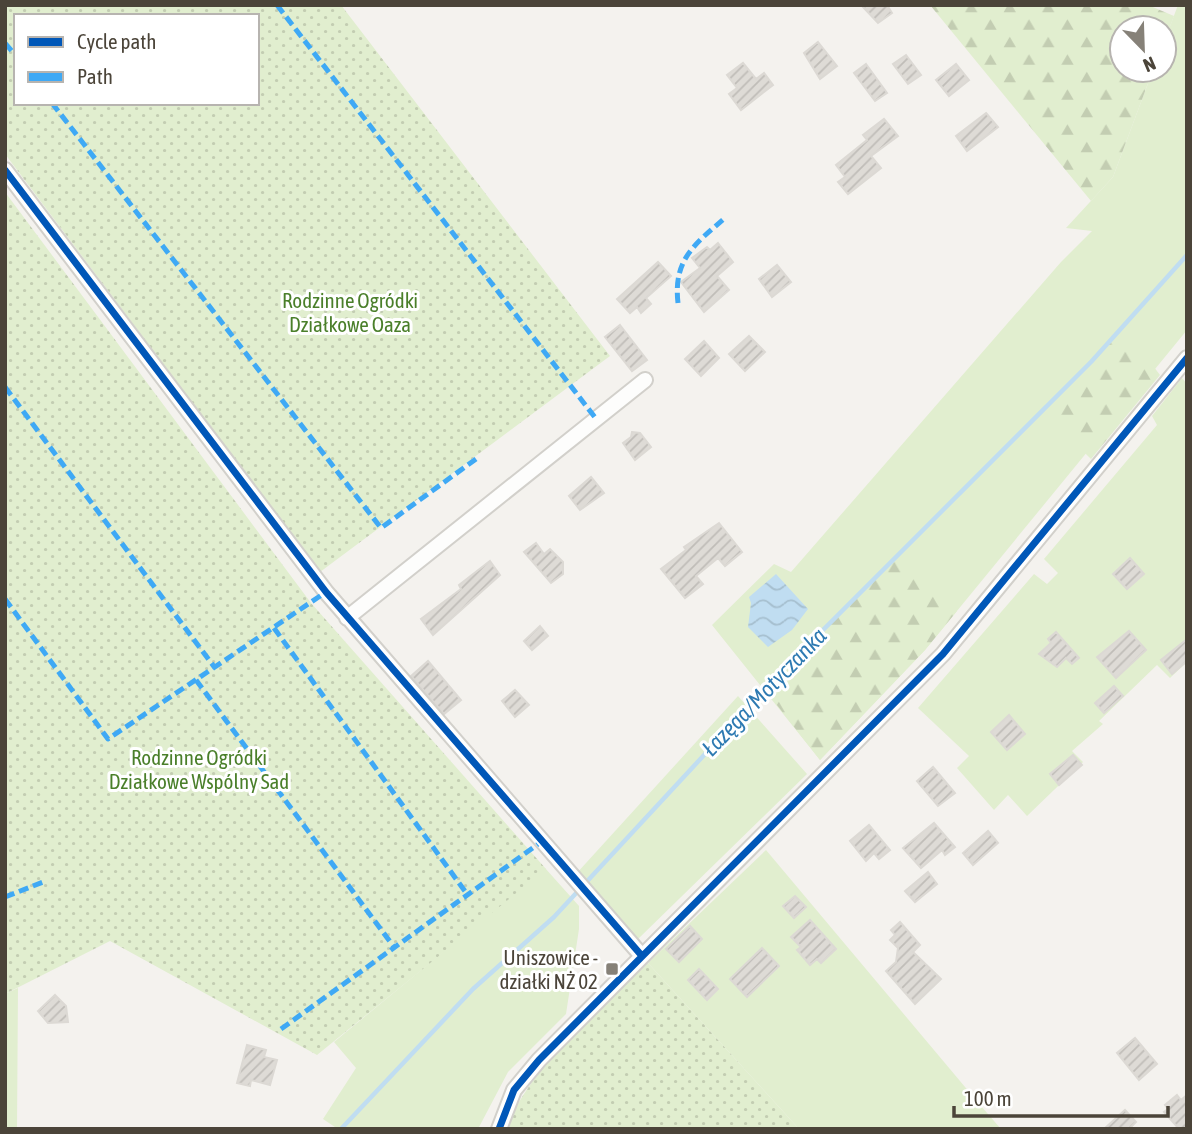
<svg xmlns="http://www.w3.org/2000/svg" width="1192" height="1134" font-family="'Asap Condensed',sans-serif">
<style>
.grass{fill:#e1eecf}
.forest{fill:url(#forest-firs)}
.garden{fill:url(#garden-dots);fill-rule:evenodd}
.water{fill:url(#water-waves)}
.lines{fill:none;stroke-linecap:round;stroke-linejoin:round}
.stream{stroke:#c0ddf1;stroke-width:4.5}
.building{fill:url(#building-hatch);stroke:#dcd9d4;stroke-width:2}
.minor-casing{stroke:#d2d0cb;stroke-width:18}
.minor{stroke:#fdfdfc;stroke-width:14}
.quiet{stroke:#3fa9f5;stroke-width:5;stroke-dasharray:10 5;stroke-linecap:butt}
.cycleway-casing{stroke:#fff;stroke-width:11}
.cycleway{stroke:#0057b8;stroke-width:7}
.poi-dot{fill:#868178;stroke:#fff;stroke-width:2.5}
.labels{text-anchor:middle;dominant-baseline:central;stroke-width:6;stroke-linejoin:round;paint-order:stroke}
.park-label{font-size:21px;fill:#4a7f2a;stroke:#fff}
.poi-label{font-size:21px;fill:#4b4439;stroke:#fff;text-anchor:end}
.water-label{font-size:23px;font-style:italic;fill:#2e7ab2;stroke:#fff}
</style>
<defs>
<pattern id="forest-firs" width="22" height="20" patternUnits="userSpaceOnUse" patternTransform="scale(1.75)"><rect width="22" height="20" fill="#e1eecf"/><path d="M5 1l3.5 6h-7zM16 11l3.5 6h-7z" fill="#c3cdb2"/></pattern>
<pattern id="garden-dots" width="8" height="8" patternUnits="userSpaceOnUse" patternTransform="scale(1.75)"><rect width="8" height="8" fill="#e1eecf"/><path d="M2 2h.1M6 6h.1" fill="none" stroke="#c3cdb2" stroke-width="1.8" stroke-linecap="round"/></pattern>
<pattern id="water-waves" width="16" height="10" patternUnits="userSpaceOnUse" patternTransform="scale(1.75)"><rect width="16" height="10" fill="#c0ddf1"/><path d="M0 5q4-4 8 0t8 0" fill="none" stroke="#a6bfcf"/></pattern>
<pattern id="building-hatch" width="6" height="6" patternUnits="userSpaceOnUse" patternTransform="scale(1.75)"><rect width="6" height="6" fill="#dedbd6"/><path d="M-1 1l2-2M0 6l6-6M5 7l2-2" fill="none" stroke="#c0bdb8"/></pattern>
</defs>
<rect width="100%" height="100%" fill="#f4f2ee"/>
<path class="grass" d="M 1178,5 L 1187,5 L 1187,330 L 925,650 L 820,760 L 712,625 L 774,564 L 791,572 L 1061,262 L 1092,231 L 1066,228 L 1113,177 L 1153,70 L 1164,70 L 1164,42 Z
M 1182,378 L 1187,384 L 1187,662 L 1170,678 L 1157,665 L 1099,721 L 1103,724 L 1072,751 L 1083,762 L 1027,816 L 1008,795 L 994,810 L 957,768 L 969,756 L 918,708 L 1034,574 L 1047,584 L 1058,573 L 1044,559 L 1157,425 L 1152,416 Z
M 738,696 L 807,774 L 637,940 L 576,874 Z
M 766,850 L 981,1106 L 1001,1129 L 799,1129 L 648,963 Z
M 545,868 L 579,906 L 579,929 L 566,1014 L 508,1072 L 478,1129 L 338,1129 L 323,1119 L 356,1068 L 334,1042 Z
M 18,988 L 17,1129 L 5,1129 L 5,994 Z"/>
<path class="forest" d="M 930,5 L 1148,5 L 1174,16 L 1164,42 L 1164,28 L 1122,28 L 1122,70 L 1153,70 L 1113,177 L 1091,201 Z
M 1123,326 L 1160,375 L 1091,459 L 1042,411 Z
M 901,551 L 957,611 L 925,650 L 820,760 L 766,691 Z"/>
<path class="garden" d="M 5,5 L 341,5 L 610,356 L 320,572 L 5,154 ZM 16,16 L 257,16 L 257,103 L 16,103 Z
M 5,192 L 311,603 L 546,869 L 317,1055 L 110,941 L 5,994 Z
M 648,963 L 799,1129 L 508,1129 C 521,1074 608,1003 648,963 Z"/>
<path class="water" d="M 776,574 L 808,609 L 792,630 L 768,647 L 748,627 L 751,603 L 749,597 Z"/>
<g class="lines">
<path class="stream" d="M 341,1129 L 473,989 L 554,917 L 781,672 L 1091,362 L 1187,255"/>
</g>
<path class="building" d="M 861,5 L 887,5 L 892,13 L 878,23 Z
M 818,42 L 837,66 L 820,79 L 804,53 Z
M 906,55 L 921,75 L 908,84 L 893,64 Z
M 743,63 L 756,79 L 764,73 L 773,85 L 741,110 L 729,94 L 737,88 L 727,75 Z
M 866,64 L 887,93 L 875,101 L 854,73 Z
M 956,64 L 969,80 L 949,96 L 936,80 Z
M 986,113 L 998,127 L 967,151 L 956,136 Z
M 884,119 L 898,136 L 871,156 L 881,168 L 848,194 L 838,182 L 845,177 L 836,165 L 867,140 L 863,135 Z
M 718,243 L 733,262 L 717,276 L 729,290 L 704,312 L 681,282 L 700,268 L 692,258 L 707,247 L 710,250 Z
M 658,262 L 671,276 L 646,298 L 651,304 L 641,313 L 637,307 L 630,313 L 617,299 Z
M 777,265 L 791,282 L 772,297 L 759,279 Z
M 620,325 L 647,360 L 632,371 L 605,337 Z
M 749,336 L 765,352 L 745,371 L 729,354 Z
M 704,341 L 719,358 L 701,376 L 685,359 Z
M 632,432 L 640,433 L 651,447 L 635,460 L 623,443 L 631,437 Z
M 591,477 L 604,493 L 580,510 L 569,496 Z
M 719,523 L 742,552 L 725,566 L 718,558 L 696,576 L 703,584 L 685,598 L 661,569 L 686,550 L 684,547 Z
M 536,543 L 544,554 L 550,549 L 563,562 L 563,574 L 551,583 L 524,552 Z
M 1130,558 L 1144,574 L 1127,589 L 1113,574 Z
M 490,561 L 500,575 L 433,635 L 421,619 L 461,589 L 459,585 Z
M 540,626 L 548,636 L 532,650 L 524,641 Z
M 1129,631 L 1146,650 L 1116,678 L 1097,657 Z
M 1056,632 L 1079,658 L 1072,664 L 1066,658 L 1057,667 L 1039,654 L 1051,643 L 1048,639 Z
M 1187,639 L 1187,661 L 1172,674 L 1161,660 Z
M 428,661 L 461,700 L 444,714 L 411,676 Z
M 1114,686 L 1123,696 L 1104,713 L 1095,703 Z
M 515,690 L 529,705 L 515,717 L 502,701 Z
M 1009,715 L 1025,734 L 1007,750 L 991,732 Z
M 1073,755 L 1082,765 L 1059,785 L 1050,774 Z
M 933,767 L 955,793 L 938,806 L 917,781 Z
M 934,823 L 955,847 L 945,855 L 942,850 L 921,868 L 903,848 Z
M 869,825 L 890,850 L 879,859 L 874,853 L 866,861 L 850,841 Z
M 988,831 L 998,843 L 973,865 L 963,853 Z
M 928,872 L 937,884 L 915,902 L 905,891 Z
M 795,896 L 806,907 L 794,918 L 783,906 Z
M 810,920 L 836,949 L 821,963 L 817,959 L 810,965 L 797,950 L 801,947 L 791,937 Z
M 900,922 L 920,945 L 913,952 L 941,979 L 915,1004 L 886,971 L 896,962 L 898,948 L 890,940 L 895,935 L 891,930 Z
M 690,926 L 702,939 L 679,962 L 666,949 Z
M 762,948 L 779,966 L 747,997 L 730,979 Z
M 699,969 L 718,989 L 707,1000 L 688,980 Z
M 55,995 L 66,1006 L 68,1022 L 48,1023 L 38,1011 Z
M 1135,1038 L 1157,1064 L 1139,1080 L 1117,1053 Z
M 247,1045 L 266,1050 L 264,1057 L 277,1060 L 270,1085 L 251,1080 L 250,1086 L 237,1083 Z
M 1177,1095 L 1181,1100 L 1187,1095 L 1187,1129 L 1179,1129 L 1164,1112 L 1168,1109 L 1165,1105 Z
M 1125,1110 L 1136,1122 L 1129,1129 L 1104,1129 Z"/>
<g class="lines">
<g class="minor-casing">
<path id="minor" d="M 5,170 L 326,592 L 642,956
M 347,618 L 645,380
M 499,1129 L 514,1090 L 539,1060 L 943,654 L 1187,358"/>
</g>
<use href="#minor" class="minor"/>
<path class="quiet" d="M 277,5 L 597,420
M 5,43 L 16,56
M 52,103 L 381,528 L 476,459
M 678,303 C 673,259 695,244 726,217
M 5,387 L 215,668
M 5,599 L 108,739 L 326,592
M 274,628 L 467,894
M 196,680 L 394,947
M 5,897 L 43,882
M 281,1029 L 541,842"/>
<g class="cycleway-casing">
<path id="cycleway" d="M 5,170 L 326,592 L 642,956
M 499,1129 L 514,1090 L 539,1060 L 943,654 L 1187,358"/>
</g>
<use href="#cycleway" class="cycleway"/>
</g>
<rect class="poi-dot" x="605" y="962" width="14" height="14" rx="3.5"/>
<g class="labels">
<g class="park-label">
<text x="350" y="300">Rodzinne Ogródki<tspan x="350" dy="24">Działkowe Oaza</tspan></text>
<text x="199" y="757">Rodzinne Ogródki<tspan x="199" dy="24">Działkowe Wspólny Sad</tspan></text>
</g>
<g class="poi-label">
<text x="598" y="957">Uniszowice -<tspan x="598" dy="24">działki NŻ 02</tspan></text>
</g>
<g class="water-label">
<text transform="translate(764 692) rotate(-46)">Łazęga/Motyczanka</text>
</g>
</g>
<rect width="1192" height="1134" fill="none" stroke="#4b4439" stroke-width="14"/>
<rect x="14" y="14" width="245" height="91" fill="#ffffff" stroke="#b7b4b0" stroke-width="2"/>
<rect x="28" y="37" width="35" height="10" fill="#0057b8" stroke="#b7b4b0" stroke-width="2"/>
<text x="77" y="49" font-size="21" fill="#4b4439">Cycle path</text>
<rect x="28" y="72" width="35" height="10" fill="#3fa9f5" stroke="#b7b4b0" stroke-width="2"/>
<text x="77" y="84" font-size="21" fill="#4b4439">Path</text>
<g transform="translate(1143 49) rotate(157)"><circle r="33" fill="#ffffff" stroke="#b7b4b0" stroke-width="2"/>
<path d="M0-5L12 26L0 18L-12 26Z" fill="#868178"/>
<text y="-10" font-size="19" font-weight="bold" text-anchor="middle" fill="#4b4439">N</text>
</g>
<path d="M954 1106v10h214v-10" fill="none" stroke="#4b4439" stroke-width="3.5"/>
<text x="964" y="1106" font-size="21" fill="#4b4439" stroke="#ffffff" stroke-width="5" paint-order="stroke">100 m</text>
</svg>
